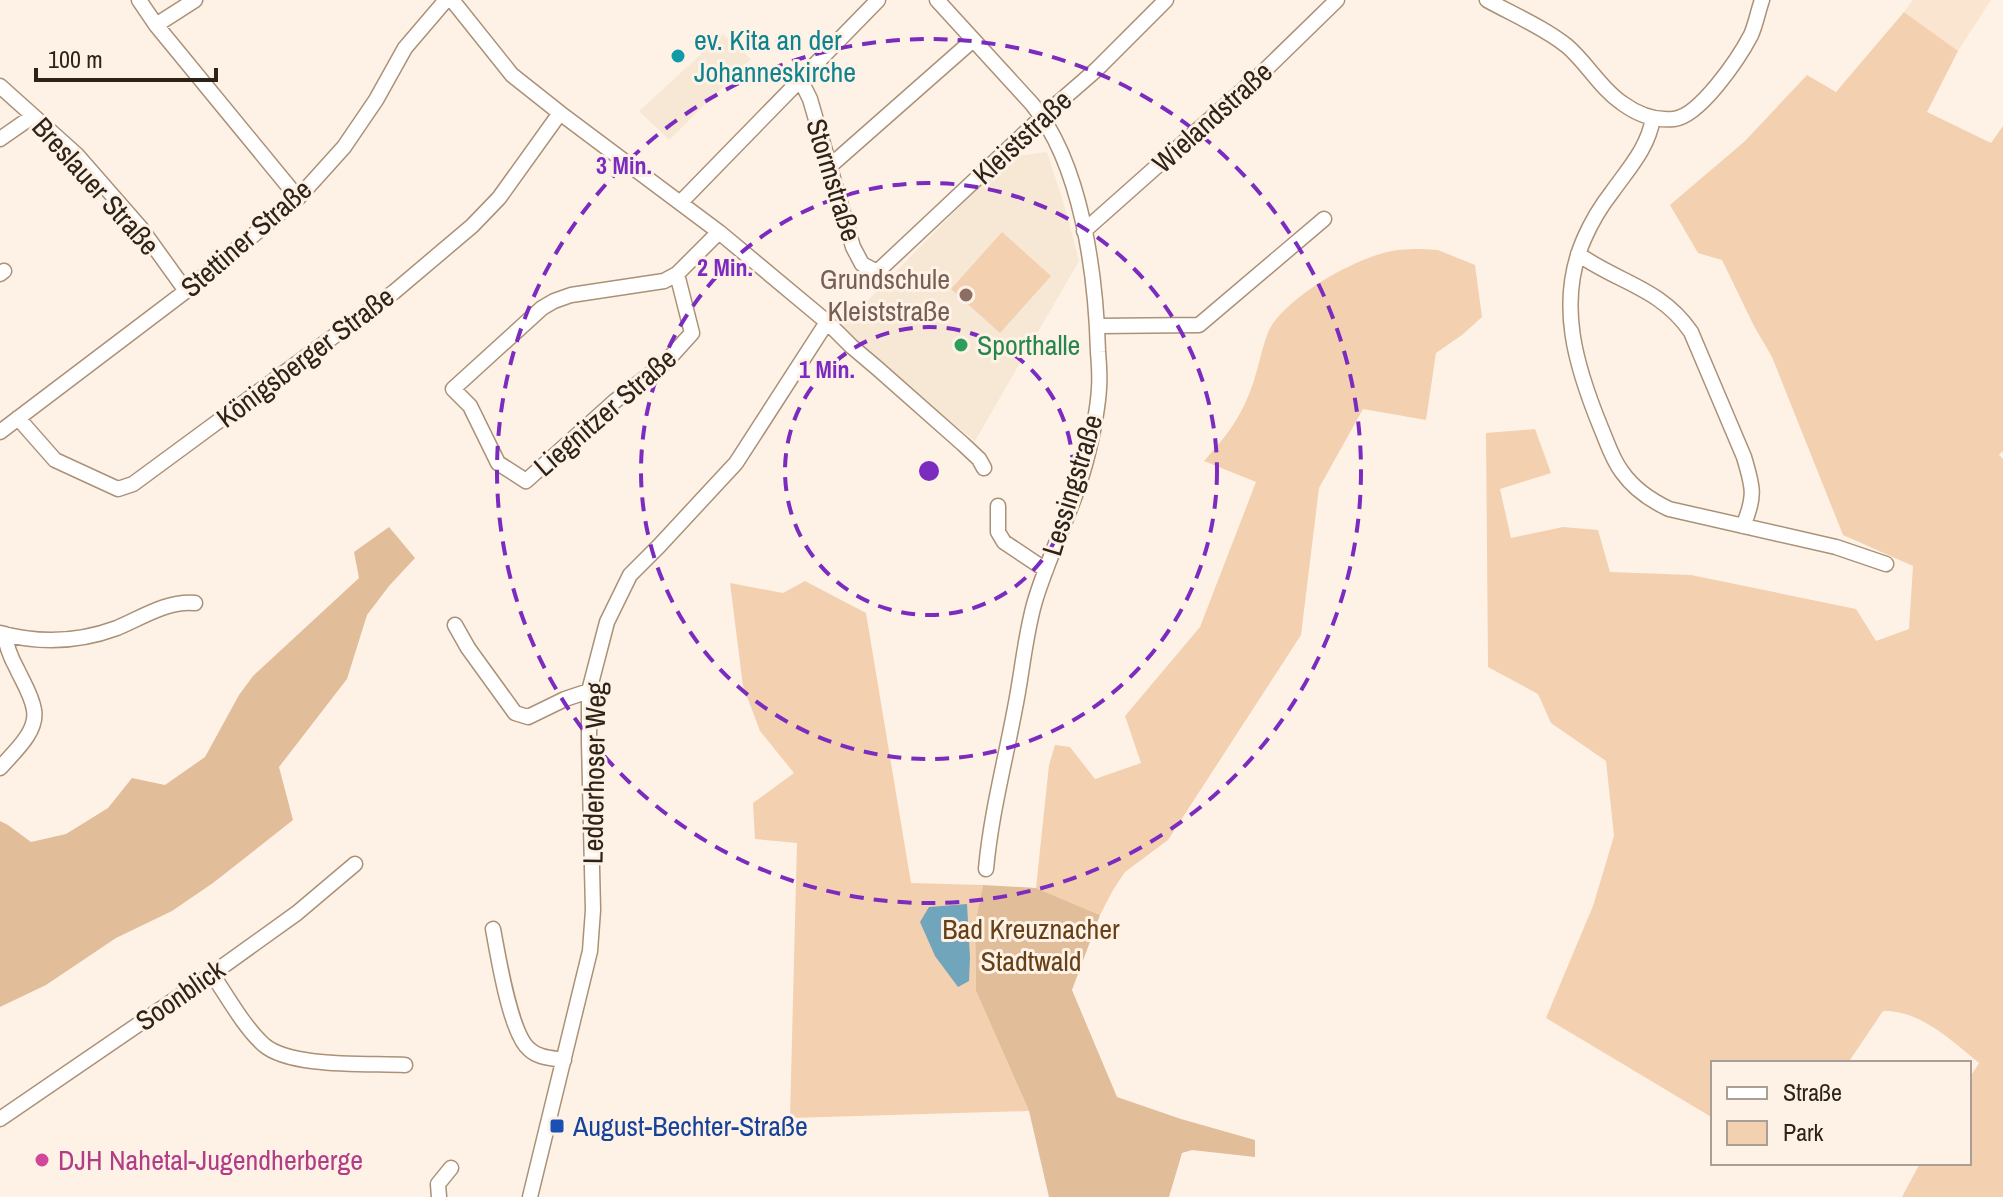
<svg xmlns="http://www.w3.org/2000/svg" width="2003" height="1197" font-family="'Archivo Narrow',sans-serif">
<style>
.built{fill:#fae5d1}
.education{fill:#f7e7d5}
.green{fill:#f3d0af}
.forest{fill:#e2bd99}
.water{fill:#71a5bc}
.lines{fill:none;stroke-linecap:round;stroke-linejoin:round}
.street-casing{stroke:#ab9177;stroke-width:17}
.street{stroke:#fff;stroke-width:14}
.ring{fill:none;stroke:#7b2cbf;stroke-width:4;stroke-dasharray:14 10}
.culture-dot{fill:#0f9aa8;stroke:#fef2e7;stroke-width:3}
.education-dot{fill:#8d6e63;stroke:#fef2e7;stroke-width:3}
.leisure-dot{fill:#2e9e5b;stroke:#fef2e7;stroke-width:3}
.transit-dot{fill:#1a4fb4;stroke:#fef2e7;stroke-width:3}
.hotel-dot{fill:#d1479c;stroke:#fef2e7;stroke-width:3}
.labels{text-anchor:middle;dominant-baseline:central;stroke-width:6;stroke-linejoin:round;paint-order:stroke}
.culture-label{font-size:28px;fill:#0d838f;stroke:#fef2e7;text-anchor:start}
.street-label{font-size:28px;fill:#2d2318;stroke:#fef2e7}
.education-label{font-size:28px;fill:#785e54;stroke:#fef2e7;text-anchor:end}
.leisure-label{font-size:28px;fill:#27864d;stroke:#fef2e7;text-anchor:start}
.park-label{font-size:28px;fill:#664117;stroke:#fef2e7}
.transit-label{font-size:28px;fill:#164399;stroke:#fef2e7;text-anchor:start}
.hotel-label{font-size:28px;fill:#b23c85;stroke:#fef2e7;text-anchor:start}
.centre{fill:#7b2cbf;stroke:#fef2e7;stroke-width:4}
.ring-label{font-size:24px;text-anchor:middle;font-weight:bold;fill:#7b2cbf;stroke:#fef2e7;stroke-width:6;stroke-linejoin:round;paint-order:stroke}
</style>
<rect width="100%" height="100%" fill="#fef2e7"/>
<path class="built" d="M 1913,0 L 1991,0 L 1958,51 L 1904,12 Z"/>
<path class="education" d="M 723,34 L 751,59 L 669,140 L 639,111 Z
M 1047,152 L 1064,204 L 1079,261 L 975,441 L 855,346 L 840,329 L 1008,157 Z"/>
<path class="green" d="M 1904,12 L 1958,51 L 1927,112 L 1991,143 L 2003,126 L 2003,451 L 1999,455 L 2003,459 L 2003,1197 L 1902,1197 L 1920,1163 L 1969,1163 L 1969,1079 L 1979,1063 C 1951,1040 1920,1010 1883,1011 L 1848,1063 L 1713,1063 L 1713,1118 L 1546,1018 L 1593,906 L 1614,836 L 1606,761 L 1551,723 L 1538,694 L 1488,667 L 1486,433 L 1535,429 L 1551,473 L 1500,489 L 1511,538 L 1563,527 L 1598,530 L 1610,572 L 1691,575 L 1856,609 L 1876,641 L 1909,629 L 1913,566 L 1843,535 L 1772,357 L 1754,326 L 1722,260 L 1698,253 L 1670,205 L 1745,141 L 1807,75 L 1836,92 Z
M 1002,232 L 1051,276 L 1000,333 L 951,289 Z
M 1422,249 L 1438,250 L 1475,265 L 1482,317 L 1462,335 L 1436,353 L 1426,420 L 1363,409 L 1319,488 L 1301,635 L 1168,840 L 1125,872 L 1113,890 L 1100,915 L 1036,888 L 1049,765 L 1055,745 L 1070,747 L 1095,779 L 1141,763 L 1125,716 L 1200,627 L 1256,482 L 1204,461 C 1226,436 1239,421 1251,389 C 1258,373 1263,338 1272,325 C 1293,293 1360,255 1397,250 C 1405,249 1414,249 1422,249 Z
M 805,581 L 866,613 L 911,883 L 983,885 L 975,924 L 976,991 L 1029,1111 L 790,1118 L 797,843 L 755,839 L 753,803 L 794,773 L 760,731 L 743,686 L 730,583 L 783,593 Z"/>
<path class="forest" d="M 389,527 L 415,558 L 389,586 L 367,615 L 347,679 L 279,767 L 293,820 L 213,883 L 172,911 L 116,938 L 46,985 L 0,1007 L 0,821 L 8,825 L 31,842 L 66,834 L 108,808 L 132,778 L 165,785 L 205,757 L 239,695 L 253,676 L 359,578 L 354,552 Z
M 983,885 L 1036,888 L 1100,915 L 1072,990 L 1117,1097 L 1181,1119 L 1255,1140 L 1255,1157 L 1192,1150 L 1182,1153 L 1169,1197 L 1049,1197 L 1029,1111 L 976,991 L 975,924 Z"/>
<path class="water" d="M 967,904 L 970,958 L 969,981 L 958,987 L 935,956 L 920,922 L 929,907 Z"/>
<g class="lines">
<g class="street-casing">
<path id="street" d="M 139,0 L 156,25 L 298,198
M 452,0 L 512,75 L 560,113 L 719,232 L 827,322 L 851,346 L 877,368 L 963,444 L 979,459 L 984,468
M 937,0 L 1032,104 C 1082,164 1096,276 1098,352 C 1099,364 1100,376 1099,388 C 1098,409 1093,432 1088,453 C 1076,504 1050,551 1035,601 C 1025,635 1022,674 1015,708 C 1005,762 991,814 986,869
M 1487,0 C 1514,15 1543,27 1567,46 C 1587,63 1600,88 1622,103 C 1637,114 1655,121 1674,119 C 1700,116 1739,58 1751,35 C 1756,24 1758,11 1762,0
M 156,25 L 195,0
M 801,81 L 810,99 L 853,247 L 862,264 L 877,272 L 1042,117 L 1096,70 L 1166,0
M 0,86 L 77,155 L 140,227 L 186,291
M 1653,118 C 1648,148 1629,168 1612,192 C 1601,206 1591,223 1584,239 C 1556,303 1576,367 1601,428 C 1607,442 1612,459 1622,472 C 1634,489 1650,500 1669,509 L 1836,547 L 1886,564
M 0,139 L 33,116
M 830,166 L 973,40
M 681,202 L 878,0
M 1084,231 L 1263,72 L 1337,0
M 1578,254 C 1619,283 1661,288 1691,332 L 1744,457 C 1753,487 1756,496 1743,526
M 0,274 L 4,271
M 677,274 L 692,333 L 665,363 L 615,401 L 526,481 L 498,463 L 470,406 L 453,389 L 542,308 L 554,301 L 571,295 L 664,281 L 677,274 L 719,232
M 1098,326 L 1199,325 L 1324,219
M 18,418 L 55,460 L 118,489 L 133,484 L 394,292 L 472,226 L 499,198 L 560,113
M 0,432 L 186,291 L 298,198 L 344,147 L 376,100 L 405,48 L 446,0
M 998,506 L 998,532 L 1004,542 L 1046,570
M 455,625 L 468,648 L 515,713 L 528,717 L 565,699 L 589,691
M 0,633 C 40,644 79,642 117,628 C 141,618 168,600 195,603
M 0,768 C 13,753 38,732 34,710 C 32,696 23,682 17,669 C 11,658 6,647 5,634
M 493,929 C 498,955 510,1033 529,1049 C 538,1058 552,1058 564,1060
M 212,974 C 227,996 244,1027 264,1045 C 291,1068 369,1063 405,1065
M 0,1119 L 212,974 L 297,913 L 355,864
M 439,1197 L 438,1184 L 451,1168
M 530,1197 L 590,951 L 593,910 L 589,742 L 589,691 L 607,622 L 630,575 L 659,546 L 736,463 L 827,322"/>
</g>
<use href="#street" class="street"/>
</g>
<g class="ring">
<circle cx="929" cy="471" r="144"/>
<circle cx="929" cy="471" r="288"/>
<circle cx="929" cy="471" r="432"/>
</g>
<circle class="culture-dot" cx="678" cy="56" r="8"/>
<circle class="education-dot" cx="966" cy="295" r="8"/>
<circle class="leisure-dot" cx="961" cy="345" r="8"/>
<rect class="transit-dot" x="549" y="1118" width="16" height="16" rx="4"/>
<circle class="hotel-dot" cx="42" cy="1160" r="8"/>
<g class="labels">
<g class="culture-label">
<text x="694" y="40">ev. Kita an der<tspan x="694" dy="32">Johanneskirche</tspan></text>
</g>
<g class="street-label">
<text transform="translate(1212 117) rotate(-42)">Wielandstraße</text>
<text transform="translate(1022 137) rotate(-43)">Kleiststraße</text>
<text transform="translate(834 180) rotate(73)">Stormstraße</text>
<text transform="translate(96 186) rotate(48)">Breslauer Straße</text>
<text transform="translate(246 238) rotate(-41)">Stettiner Straße</text>
<text transform="translate(305 357) rotate(-37)">Königsberger Straße</text>
<text transform="translate(605 412) rotate(-41)">Liegnitzer Straße</text>
<text transform="translate(1072 485) rotate(-73)">Lessingstraße</text>
<text transform="translate(594 773) rotate(-89)">Ledderhoser Weg</text>
<text transform="translate(180 995) rotate(-35)">Soonblick</text>
</g>
<g class="education-label">
<text x="950" y="279">Grundschule<tspan x="950" dy="32">Kleiststraße</tspan></text>
</g>
<g class="leisure-label">
<text x="977" y="345">Sporthalle</text>
</g>
<g class="park-label">
<text x="1031" y="929">Bad Kreuznacher<tspan x="1031" dy="32">Stadtwald</tspan></text>
</g>
<g class="transit-label">
<text x="573" y="1126">August-Bechter-Straße</text>
</g>
<g class="hotel-label">
<text x="58" y="1160">DJH Nahetal-Jugendherberge</text>
</g>
</g>
<circle cx="929" cy="471" r="12" class="centre"/>
<g class="ring-label">
<text x="624" y="174">3 Min.</text>
<text x="725" y="276">2 Min.</text>
<text x="827" y="378">1 Min.</text>
</g>
<rect x="1711" y="1061" width="260" height="104" fill="#fef2e7" stroke="#aa9f94" stroke-width="2"/>
<rect x="1727" y="1087" width="40" height="12" fill="#ffffff" stroke="#aa9f94" stroke-width="2"/>
<text x="1783" y="1101" font-size="24" fill="#2d2318">Straße</text>
<rect x="1727" y="1121" width="40" height="24" fill="#f3d0af" stroke="#aa9f94" stroke-width="2"/>
<text x="1783" y="1141" font-size="24" fill="#2d2318">Park</text>
<path d="M36 68v12h180v-12" fill="none" stroke="#2d2318" stroke-width="4"/>
<text x="48" y="68" font-size="24" fill="#2d2318" stroke="#fef2e7" stroke-width="6" paint-order="stroke">100 m</text>
</svg>
